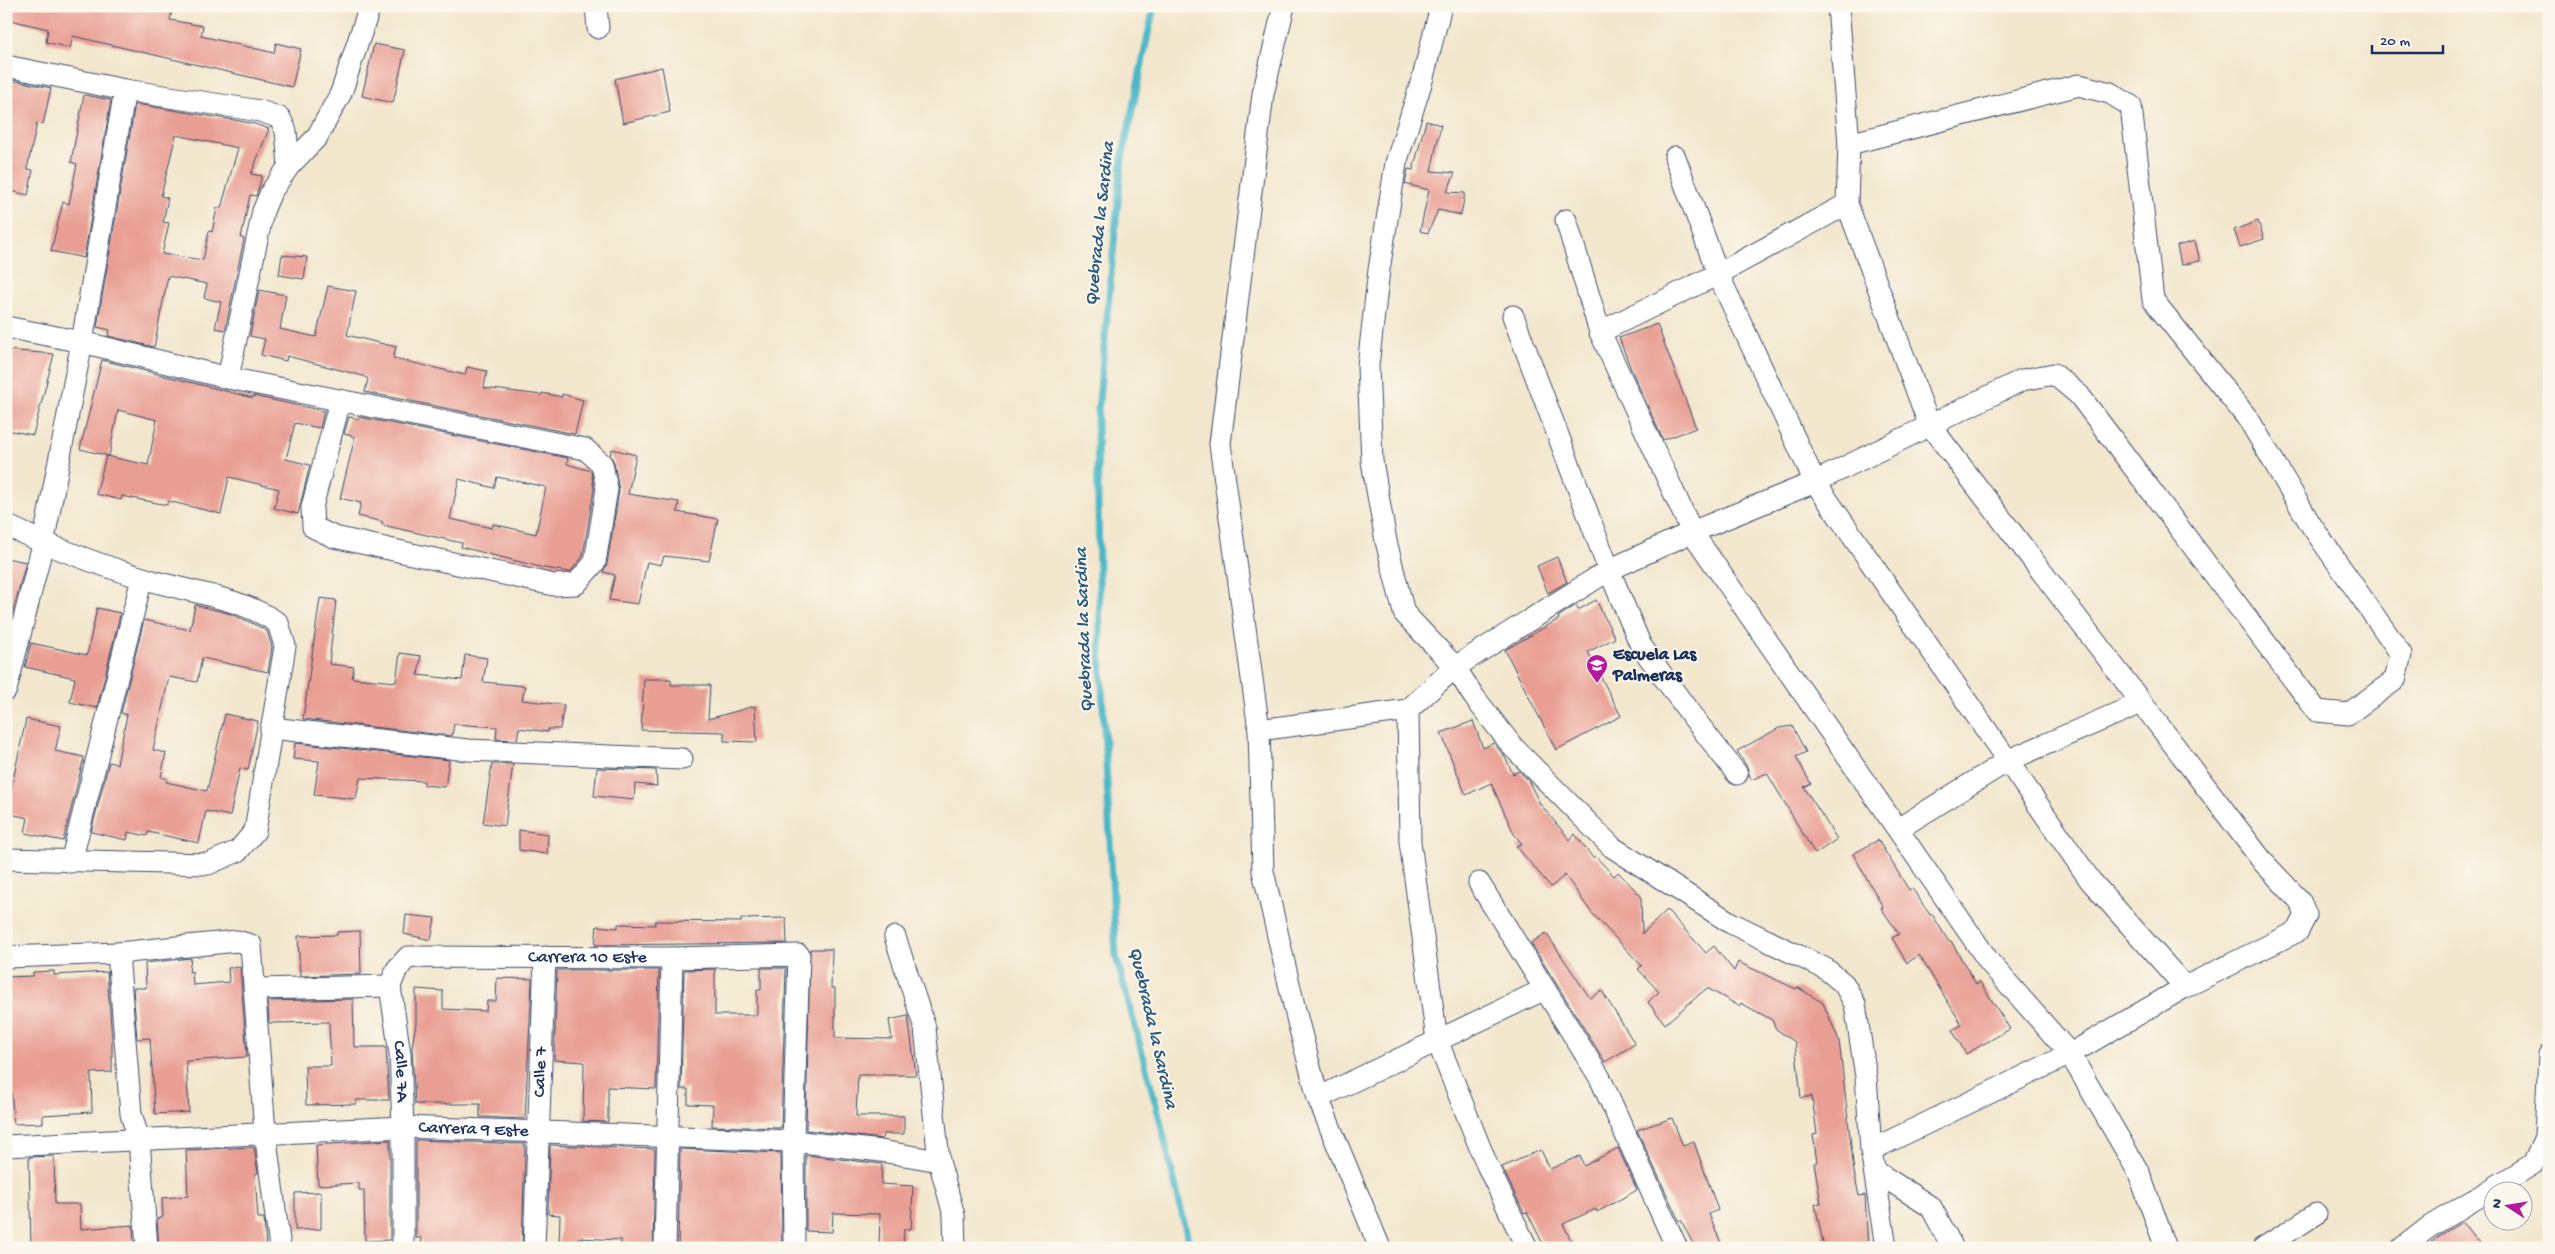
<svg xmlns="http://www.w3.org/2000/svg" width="2555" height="1254" font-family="'Gochi Hand',sans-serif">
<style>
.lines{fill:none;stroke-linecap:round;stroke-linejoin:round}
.stream{stroke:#4bb7c7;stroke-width:7}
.building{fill:#e99e93;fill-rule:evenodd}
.minor-casing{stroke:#3b4a6e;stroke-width:23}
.minor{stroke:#fff;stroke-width:21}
.labels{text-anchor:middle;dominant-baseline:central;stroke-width:4;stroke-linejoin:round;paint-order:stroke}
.poi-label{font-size:18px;font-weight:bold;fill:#1b2f5e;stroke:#fbf7ec;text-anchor:start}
.street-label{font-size:18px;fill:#1b2f5e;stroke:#fbf7ec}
.water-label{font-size:19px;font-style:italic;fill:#29587e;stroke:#fbf7ec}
</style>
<rect width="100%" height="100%" fill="#fbf7ec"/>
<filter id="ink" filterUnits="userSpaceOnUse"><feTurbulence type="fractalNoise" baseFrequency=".02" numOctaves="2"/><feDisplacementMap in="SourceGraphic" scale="10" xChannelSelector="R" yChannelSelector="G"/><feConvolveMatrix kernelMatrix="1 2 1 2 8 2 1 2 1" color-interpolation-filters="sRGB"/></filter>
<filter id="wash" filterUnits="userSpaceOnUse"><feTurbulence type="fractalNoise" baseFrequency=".0096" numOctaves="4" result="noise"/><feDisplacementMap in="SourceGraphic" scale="20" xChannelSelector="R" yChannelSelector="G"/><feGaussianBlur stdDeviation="1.12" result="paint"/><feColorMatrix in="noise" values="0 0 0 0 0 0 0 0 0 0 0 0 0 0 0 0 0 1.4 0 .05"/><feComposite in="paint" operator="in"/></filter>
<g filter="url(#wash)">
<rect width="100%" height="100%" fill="#f2e6cc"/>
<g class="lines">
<path class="stream" d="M 1154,6 L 1122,159 L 1097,422 L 1100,649 L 1116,956 L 1159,1116 L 1190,1248"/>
</g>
<g id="blocks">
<path class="building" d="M 6,6 L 173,6 L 170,20 L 203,26 L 201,36 L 274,53 L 276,43 L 301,49 L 292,87 L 73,36 L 70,48 L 46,42 L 48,29 L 6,19 Z
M 374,44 L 405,50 L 393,103 L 362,96 Z
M 662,67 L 670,112 L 623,123 L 615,79 Z
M 6,79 L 51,88 L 43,124 L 37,123 L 27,169 L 33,170 L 28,195 L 6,190 Z
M 84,95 L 111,100 L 84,258 L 51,251 L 63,202 L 69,204 L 77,164 L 71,162 Z
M 135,104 L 234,120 L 255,124 L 269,129 L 251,174 L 262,176 L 256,196 L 250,195 L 241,238 L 244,239 L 225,330 L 215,328 L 221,302 L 204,298 L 207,284 L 168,276 L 154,347 L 108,336 L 110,330 L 97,327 ZM 176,135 L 238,148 L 221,208 L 217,208 L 212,232 L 209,231 L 203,260 L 162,254 L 169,223 L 163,222 L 168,198 L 161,196 Z
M 1426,121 L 1441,125 L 1431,171 L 1455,173 L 1447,192 L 1465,193 L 1461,215 L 1438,210 L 1428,233 L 1420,231 L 1429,190 L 1405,184 L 1408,169 L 1413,170 Z
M 2258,221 L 2264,239 L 2240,247 L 2234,230 Z
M 2195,241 L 2200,261 L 2181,265 L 2177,246 Z
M 282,255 L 307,257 L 304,279 L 279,275 Z
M 328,286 L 356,291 L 347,335 L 396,347 L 393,358 L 465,375 L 467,367 L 487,371 L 484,388 L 542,395 L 542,393 L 562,397 L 562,394 L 583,400 L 575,434 L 365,392 L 368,379 L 363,376 L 287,356 L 286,361 L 261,355 L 265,339 L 250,336 L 259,290 L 286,295 L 280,329 L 316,337 Z
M 1657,324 L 1696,428 L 1663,440 L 1631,369 L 1619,338 Z
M 6,350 L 54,354 L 33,435 L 6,430 Z
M 102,360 L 253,398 L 253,396 L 324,411 L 320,428 L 295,423 L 286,459 L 310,465 L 298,514 L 274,508 L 279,489 L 229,477 L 221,514 L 168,501 L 167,505 L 122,496 L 121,500 L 96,494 L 106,456 L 148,465 L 157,420 L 118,410 L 109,456 L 80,449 Z
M 349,417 L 359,419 L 359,417 L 568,458 L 567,464 L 591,471 L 594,489 L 583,556 L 570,572 L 544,568 L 461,547 L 462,543 L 382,525 L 383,522 L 358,516 L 361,503 L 340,498 L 355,437 L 344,434 ZM 497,477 L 546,487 L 536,534 L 493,524 L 492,528 L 450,519 L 459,479 L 494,488 Z
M 612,449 L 636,455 L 628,494 L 679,502 L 677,512 L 718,519 L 709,561 L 664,556 L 661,565 L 647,562 L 638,604 L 609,600 L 615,575 L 603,572 L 607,564 L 619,491 L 614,462 L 610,455 Z
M 1557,557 L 1567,582 L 1548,593 L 1537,566 Z
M 6,558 L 26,562 L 10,622 L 6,622 Z
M 320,598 L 336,600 L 329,664 L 354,667 L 352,678 L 396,682 L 400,653 L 421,656 L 418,675 L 462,680 L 465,655 L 487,658 L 483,682 L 525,686 L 522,700 L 564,705 L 560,729 L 548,729 L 548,732 L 519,728 L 517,740 L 496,739 L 497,727 L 454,724 L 452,736 L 303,719 Z
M 1596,600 L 1615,638 L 1588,652 L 1621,716 L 1556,750 L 1505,650 L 1559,619 L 1558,617 L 1576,605 L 1578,610 Z
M 195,605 L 231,614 L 258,626 L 267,631 L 272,647 L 268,672 L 202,658 L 197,682 L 169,677 L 153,750 L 166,753 L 161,777 L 167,779 L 166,782 L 207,791 L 225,714 L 258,721 L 248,770 L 240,768 L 230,816 L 206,811 L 199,843 L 148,832 L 147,836 L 128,832 L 127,840 L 91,832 L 109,762 L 117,764 L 127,715 L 121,713 L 144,620 L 190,630 Z
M 97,608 L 120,613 L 120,615 L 97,708 L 70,702 L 75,678 L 25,667 L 31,643 L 87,655 Z
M 644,679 L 671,679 L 671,685 L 710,685 L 708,719 L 755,706 L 757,742 L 724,741 L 724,732 L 641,730 Z
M 26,719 L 61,726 L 55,751 L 84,757 L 63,841 L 25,833 L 28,818 L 6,813 Z
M 1473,721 L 1483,748 L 1494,743 L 1505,757 L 1513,774 L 1519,771 L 1528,780 L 1540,804 L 1570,840 L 1575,834 L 1593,858 L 1595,856 L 1614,876 L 1618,872 L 1641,896 L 1642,934 L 1667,910 L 1706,953 L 1714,946 L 1734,971 L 1738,962 L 1796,989 L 1797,987 L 1823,1003 L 1839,1040 L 1854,1172 L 1859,1196 L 1865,1195 L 1868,1248 L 1824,1248 L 1815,1204 L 1821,1203 L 1814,1163 L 1817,1162 L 1813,1135 L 1817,1134 L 1812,1096 L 1801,1098 L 1795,1042 L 1776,1029 L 1772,1020 L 1741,1003 L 1739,1006 L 1707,988 L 1665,1024 L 1648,1002 L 1659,992 L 1638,969 L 1642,966 L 1591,912 L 1565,875 L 1551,887 L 1516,846 L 1522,844 L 1514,834 L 1491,783 L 1466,795 L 1441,733 Z
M 1792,726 L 1806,752 L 1796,757 L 1811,784 L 1804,787 L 1837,839 L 1815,854 L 1767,773 L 1751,780 L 1747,767 L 1737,751 L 1779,728 Z
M 295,743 L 449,760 L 445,787 L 424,785 L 424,781 L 360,778 L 356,799 L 314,795 L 319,761 L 293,759 Z
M 492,764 L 513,764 L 505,826 L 483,823 Z
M 597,768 L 656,770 L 657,786 L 635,784 L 634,800 L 594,796 Z
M 519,830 L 548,834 L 547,854 L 519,850 Z
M 1878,840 L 1909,890 L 1912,888 L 1930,915 L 1932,914 L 1949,942 L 1951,941 L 1976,984 L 1980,982 L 2010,1029 L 1966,1054 L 1952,1030 L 1962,1025 L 1919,955 L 1907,963 L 1892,938 L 1899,934 L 1881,908 L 1883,907 L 1853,854 Z
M 406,915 L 435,918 L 431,940 L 404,934 Z
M 786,918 L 787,943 L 595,945 L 597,926 L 618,928 L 618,924 L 655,925 L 655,921 L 741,922 L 741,919 Z
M 360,931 L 361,974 L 300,976 L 298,936 L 337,935 L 337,932 Z
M 1546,933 L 1590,998 L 1602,991 L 1635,1044 L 1605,1062 L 1531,943 Z
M 810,949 L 832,949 L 831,988 L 835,988 L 835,1038 L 892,1039 L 889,1020 L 908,1016 L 916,1075 L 858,1075 L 856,1116 L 904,1116 L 904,1134 L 883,1134 L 882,1139 L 806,1130 Z
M 191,958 L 189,972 L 192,971 L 193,985 L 229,982 L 228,968 L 240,967 L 247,1057 L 186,1061 L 189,1112 L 155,1114 L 150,1038 L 137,1039 L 133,988 L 146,988 L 145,963 Z
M 761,968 L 786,968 L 781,1128 L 712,1126 L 713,1105 L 688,1104 L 688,1089 L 681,1089 L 684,970 L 715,969 L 715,1015 L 757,1015 L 757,990 L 761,990 Z
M 557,970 L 659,970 L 656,1089 L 608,1087 L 608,1122 L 583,1121 L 584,1062 L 554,1060 Z
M 54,971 L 54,975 L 107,972 L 112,1040 L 112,1072 L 91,1073 L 92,1112 L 43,1115 L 43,1123 L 14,1124 L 10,1078 L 6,1078 L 6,977 L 33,976 L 33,972 Z
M 497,978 L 532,979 L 525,1119 L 480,1117 L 480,1104 L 415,1104 L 412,1047 L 416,1023 L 416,989 L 443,991 L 443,1009 L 486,1011 L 487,1001 L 496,1001 Z
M 353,999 L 354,1047 L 386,1047 L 389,1100 L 356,1100 L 356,1104 L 306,1105 L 305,1066 L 331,1066 L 329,1022 L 269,1023 L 268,1001 Z
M 1672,1118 L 1683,1146 L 1694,1142 L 1718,1210 L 1709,1214 L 1723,1248 L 1695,1248 L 1681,1220 L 1679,1221 L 1637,1130 Z
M 390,1140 L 390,1240 L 365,1241 L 364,1190 L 359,1190 L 359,1183 L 318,1185 L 316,1145 Z
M 416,1140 L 525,1144 L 522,1248 L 421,1245 L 422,1238 L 416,1238 Z
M 550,1145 L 655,1149 L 653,1248 L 621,1248 L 621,1240 L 578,1238 L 577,1248 L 559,1248 L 560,1215 L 548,1214 Z
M 254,1147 L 258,1173 L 255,1174 L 258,1218 L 264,1218 L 266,1248 L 241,1248 L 241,1244 L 159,1248 L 157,1219 L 163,1217 L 162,1198 L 188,1196 L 186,1150 Z
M 1618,1148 L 1637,1190 L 1597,1212 L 1596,1209 L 1563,1224 L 1575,1248 L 1545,1248 L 1527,1212 L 1524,1213 L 1502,1167 L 1541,1150 L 1550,1169 L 1580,1156 L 1584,1166 Z
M 680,1149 L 781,1153 L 782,1248 L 678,1248 Z
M 806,1155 L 882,1164 L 881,1184 L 913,1186 L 911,1229 L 904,1229 L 903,1248 L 879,1248 L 880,1214 L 833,1213 L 832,1232 L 806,1231 Z
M 54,1156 L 55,1204 L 80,1204 L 81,1229 L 133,1225 L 134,1248 L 31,1248 L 29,1157 Z
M 321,1192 L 321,1229 L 295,1230 L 295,1193 Z
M 2462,1222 L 2483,1248 L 2424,1248 L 2439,1236 Z"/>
</g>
</g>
<g filter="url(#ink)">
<use href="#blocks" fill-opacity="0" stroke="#3b4a6e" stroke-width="1"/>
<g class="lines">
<g class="minor-casing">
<g id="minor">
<path d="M 596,6 L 598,28"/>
<path d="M 1284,6 L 1263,94 L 1220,444 L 1259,730 L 1263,871 L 1296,1014 L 1318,1098 L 1380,1248"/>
<path d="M 1441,6 L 1423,77 L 1396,163 L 1379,270 L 1368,366 L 1372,461 L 1386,541 L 1404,613 L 1455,667 L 1474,697 L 1513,747 L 1612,847 L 1731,923 L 1826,969 L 1844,984 L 1855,1004 L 1866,1077 L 1871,1150 L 1886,1248"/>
<path d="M 1838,6 L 1849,144 L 1847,204 L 1929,424 L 2264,863 L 2300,901 L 2306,915 L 2298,931 L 2185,987 L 2070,1054 L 1871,1150"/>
<path d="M 6,66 L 125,90 L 260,111 L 280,118 L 286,131 L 289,166 L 271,192 L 263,211 L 228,378"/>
<path d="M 1675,157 L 1718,274 L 1815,482 L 2090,880 L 2185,987"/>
<path d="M 289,166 L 317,137 L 341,93 L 370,6"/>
<path d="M 1566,220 L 1600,332 L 1692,532 L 1990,963 L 2070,1054 L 2139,1173 L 2166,1248"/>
<path d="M 1513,316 L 1609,570 L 1641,646 L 1692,716 L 1737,774"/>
<path d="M 6,327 L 82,342 L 228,378 L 585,449 L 602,464 L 607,489 L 595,562 L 576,584 L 554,585 L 334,537 L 313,527 L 312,507 L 340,401"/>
<path d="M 1600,332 L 1718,274 L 1847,204"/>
<path d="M 6,525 C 54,549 105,567 156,582 C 196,593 243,599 278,623 L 285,646 L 255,831 L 238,851 L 208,864 L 6,859"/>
<path d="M 6,690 L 43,544 L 82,342 L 125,90"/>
<path d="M 1408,710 L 1410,842 L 1437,1040 L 1487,1165 L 1527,1248"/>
<path d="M 271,728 L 468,750 L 682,759"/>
<path d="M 1259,730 L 1408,710 L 1455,667 L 1609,570 L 1692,532 L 1815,482 L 2022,380 L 2054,374 L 2079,395 L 2317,711 L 2348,714 L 2395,680 L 2401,654 L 2311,525 L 2249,420 L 2153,300 L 2131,106 L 2110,93 L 2079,85 L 1849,144"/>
<path d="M 1898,829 L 2009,760 L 2141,703"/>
<path d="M 71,862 L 142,578"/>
<path d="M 1479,883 L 1600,1078 L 1677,1248"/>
<path d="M 895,937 L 925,1028 L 939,1161 L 954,1215 L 955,1248"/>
<path d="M 118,953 L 131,1114 L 139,1140 L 147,1248"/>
<path d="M 6,957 L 118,953 L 237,941 L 251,945 L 265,1132 L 280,1248"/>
<path id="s1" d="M 390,986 L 397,969 L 408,957 L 672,958 L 799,955 L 793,1141 L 794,1248"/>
<path id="s2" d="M 390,986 L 400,1054 L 403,1127 L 403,1248"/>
<path d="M 256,989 L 390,986"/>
<path d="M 1318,1098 L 1545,989"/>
<path id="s3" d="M 6,1146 L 403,1127 L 793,1141 L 881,1151 L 939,1161"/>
<path d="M 1875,1171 L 1931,1207 L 1953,1248"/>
<path id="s4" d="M 534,1248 L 545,957"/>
<path d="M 665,1248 L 672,958"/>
<path d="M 2263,1248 L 2316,1214"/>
<path d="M 2402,1248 L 2429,1227 L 2533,1164 L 2545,1137 L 2549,1055"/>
</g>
</g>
<use href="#minor" class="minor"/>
</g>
</g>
<defs>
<g id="school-pin" transform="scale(1.125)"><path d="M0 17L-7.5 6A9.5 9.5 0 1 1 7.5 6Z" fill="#b5179e" stroke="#fbf7ec"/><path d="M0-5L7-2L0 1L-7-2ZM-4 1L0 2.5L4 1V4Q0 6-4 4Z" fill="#fff"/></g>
</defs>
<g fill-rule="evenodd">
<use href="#school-pin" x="1597" y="665"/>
</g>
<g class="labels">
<g class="poi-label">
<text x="1613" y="655">Escuela Las<tspan x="1613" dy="21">Palmeras</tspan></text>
</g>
<g class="street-label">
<text stroke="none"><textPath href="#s1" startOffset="214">Carrera 10 Este</textPath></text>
<text stroke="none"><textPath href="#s2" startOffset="86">Calle 7A</textPath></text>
<text stroke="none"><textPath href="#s4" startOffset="176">Calle 7</textPath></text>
<text stroke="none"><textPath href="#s3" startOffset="468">Carrera 9 Este</textPath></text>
</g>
<g class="water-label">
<text transform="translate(1101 224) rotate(-84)">Quebrada la Sardina</text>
<text transform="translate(1085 630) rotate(-92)">Quebrada la Sardina</text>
<text transform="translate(1152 1028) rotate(77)">Quebrada la Sardina</text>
</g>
</g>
<rect width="2555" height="1254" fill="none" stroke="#fbf7ec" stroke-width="25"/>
<g transform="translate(2508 1206) rotate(282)"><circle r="24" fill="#fbf7ec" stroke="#a1a7b3"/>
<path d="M0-4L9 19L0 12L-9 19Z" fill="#b5179e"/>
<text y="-8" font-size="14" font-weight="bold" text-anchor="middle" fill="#1b2f5e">N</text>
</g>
<path d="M2372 45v8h71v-8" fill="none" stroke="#1b2f5e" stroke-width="2.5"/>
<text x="2380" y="45" font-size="15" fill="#1b2f5e" stroke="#fbf7ec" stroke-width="4" paint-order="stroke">20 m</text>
</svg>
